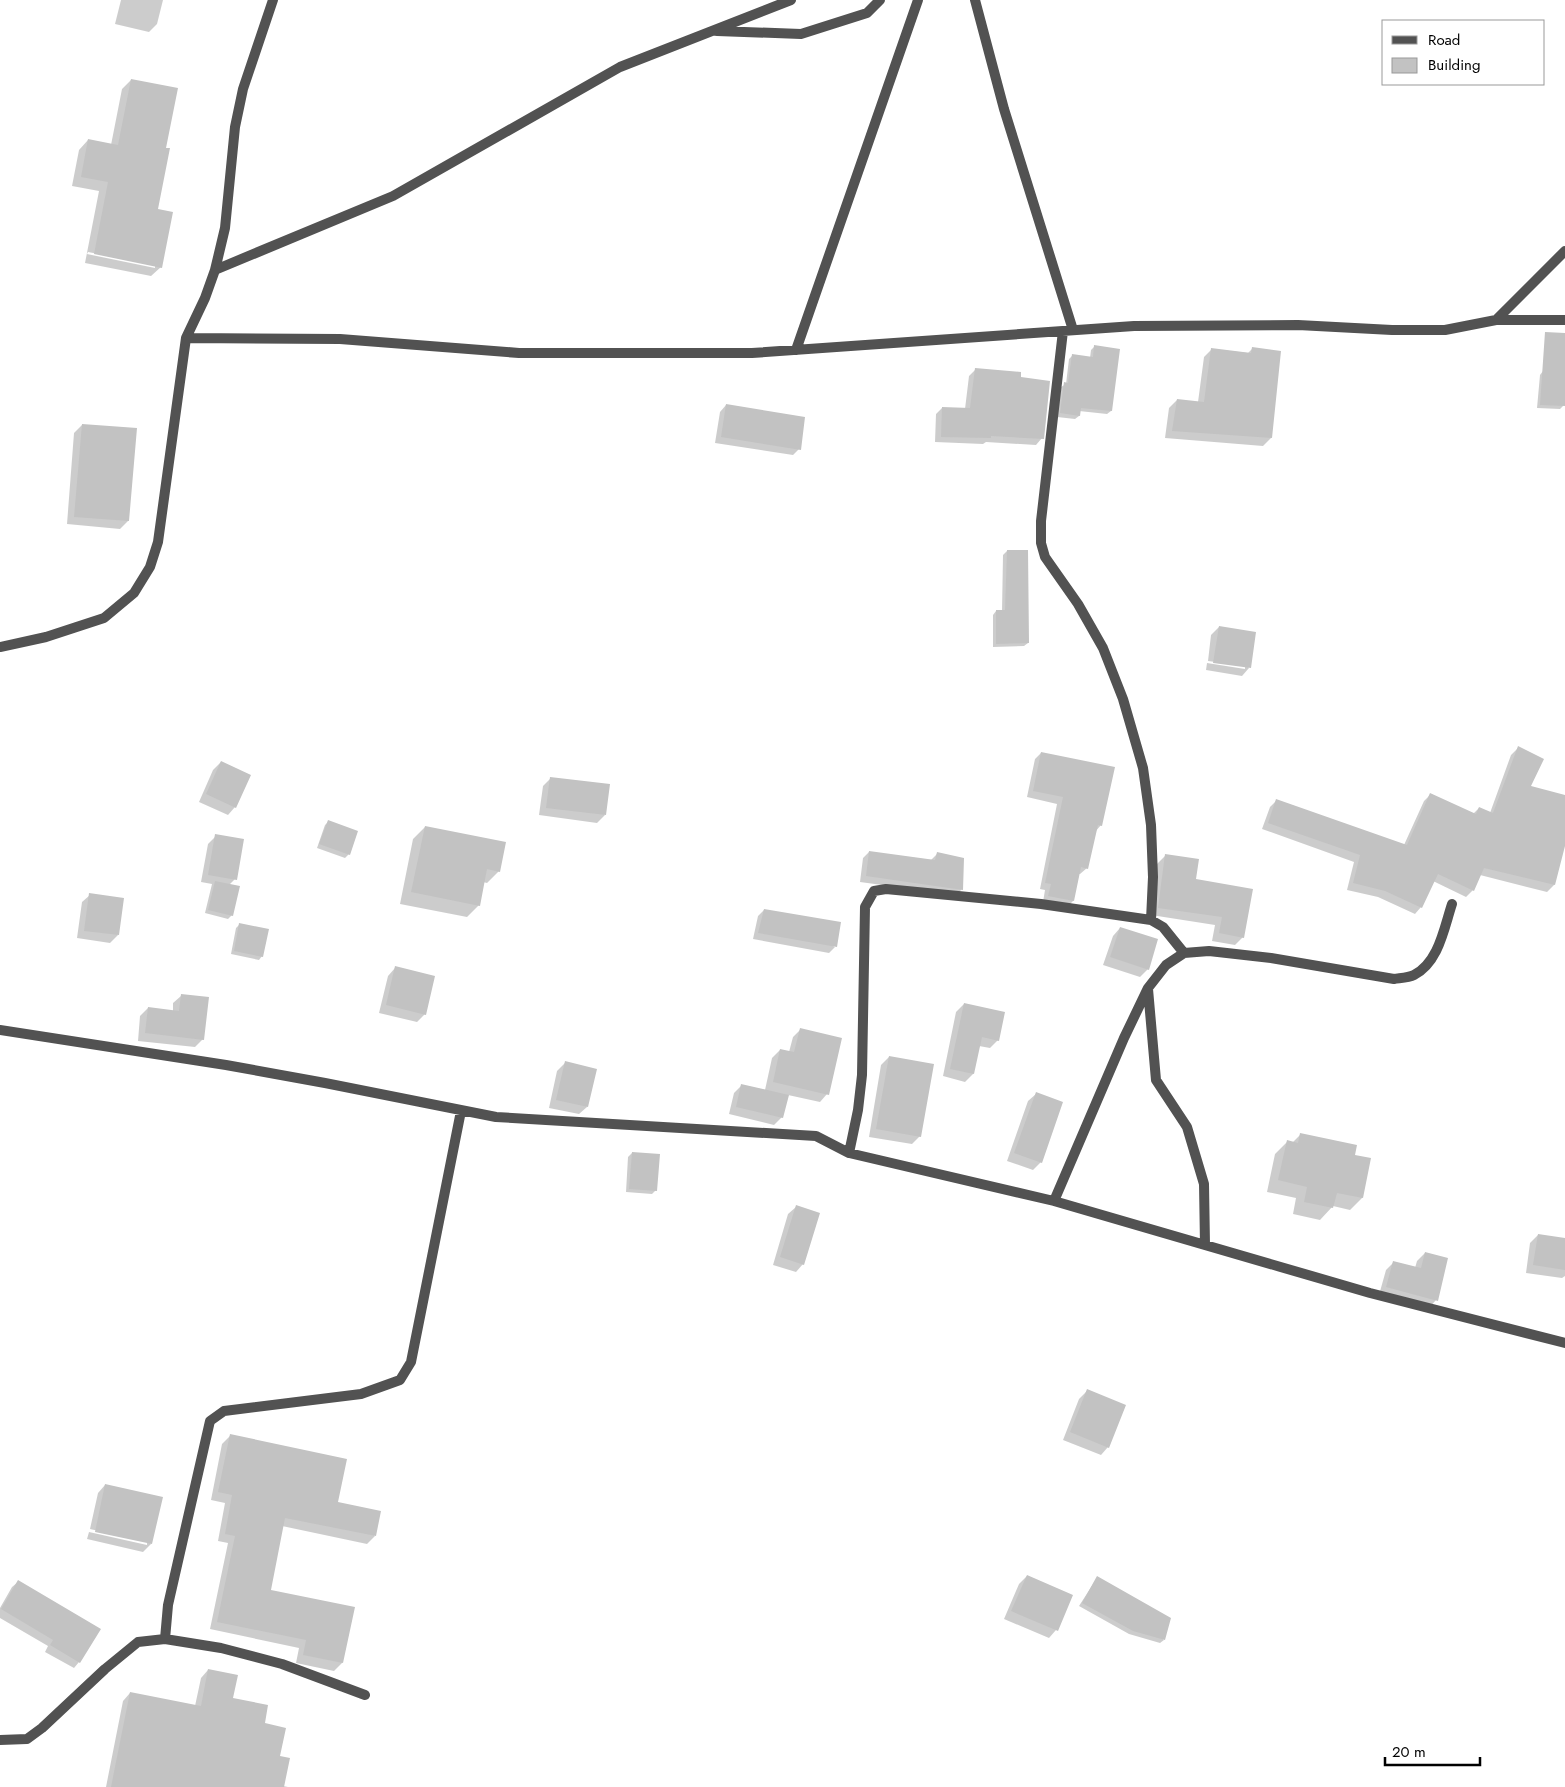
<svg xmlns="http://www.w3.org/2000/svg" width="1565" height="1787" font-family="Jost,sans-serif">
<style>
.shadow{fill:#0003;fill-rule:evenodd}
.building{fill:#c2c2c2}
.lines{fill:none;stroke-linecap:round;stroke-linejoin:round}
.minor{stroke:#525252;stroke-width:10}
</style>
<rect width="100%" height="100%" fill="#fff"/>
<path class="shadow" d="M 121,0 L 163,0 L 157,24 L 149,32 L 115,24 Z
M 131,80 L 165,149 L 157,210 L 161,267 L 151,276 L 85,263 L 99,191 L 72,186 L 79,150 L 88,140 L 111,145 L 122,89 ZM 88,252 L 155,265 L 155,268 L 87,254 Z
M 1095,346 L 1111,411 L 1107,414 L 1079,411 L 1079,416 L 1075,419 L 1057,417 L 1061,387 L 1066,384 L 1069,359 L 1072,356 L 1090,358 L 1091,350 Z
M 1212,349 L 1248,353 L 1252,349 L 1271,438 L 1263,446 L 1165,438 L 1169,408 L 1177,400 L 1198,402 L 1204,357 Z
M 975,370 L 1020,378 L 1042,438 L 1036,445 L 986,442 L 983,444 L 935,442 L 936,414 L 942,408 L 965,409 L 969,376 Z
M 1543,371 L 1565,373 L 1563,406 L 1560,409 L 1537,408 L 1540,375 Z
M 726,405 L 799,449 L 793,455 L 715,443 L 720,412 Z
M 82,425 L 128,521 L 120,529 L 67,524 L 74,433 Z
M 1007,551 L 1028,643 L 1024,646 L 993,647 L 993,615 L 996,611 L 1002,611 L 1003,555 Z
M 1219,627 L 1249,668 L 1242,676 L 1206,670 L 1207,663 L 1245,669 L 1245,666 L 1208,661 L 1211,635 Z
M 1518,748 L 1530,787 L 1565,796 L 1565,840 L 1554,885 L 1547,892 L 1480,875 L 1473,890 L 1466,897 L 1433,881 L 1421,907 L 1415,914 L 1378,897 L 1347,890 L 1354,862 L 1262,829 L 1270,807 L 1277,800 L 1404,845 L 1424,801 L 1431,794 L 1473,814 L 1479,808 L 1490,813 L 1511,755 Z
M 1041,753 L 1101,825 L 1095,832 L 1087,868 L 1080,874 L 1079,874 L 1073,901 L 1067,907 L 1043,902 L 1045,890 L 1040,889 L 1057,804 L 1027,797 L 1035,759 Z
M 221,762 L 235,807 L 228,815 L 199,802 L 213,770 Z
M 551,778 L 605,815 L 597,823 L 539,815 L 543,786 Z
M 328,822 L 349,854 L 345,858 L 317,848 L 325,825 Z
M 425,827 L 499,871 L 487,883 L 483,882 L 479,905 L 467,917 L 400,904 L 413,839 Z
M 216,836 L 235,879 L 229,885 L 232,915 L 228,919 L 205,913 L 212,884 L 201,882 L 208,844 Z
M 869,852 L 931,860 L 937,854 L 962,889 L 956,895 L 860,882 L 863,858 Z
M 1165,856 L 1243,937 L 1235,945 L 1212,941 L 1215,925 L 1151,915 L 1157,864 Z
M 90,895 L 118,935 L 110,943 L 77,938 L 82,902 Z
M 764,910 L 835,947 L 829,953 L 753,939 L 758,916 Z
M 239,925 L 262,956 L 259,960 L 231,954 L 236,928 Z
M 1120,928 L 1148,969 L 1140,977 L 1103,965 L 1113,936 Z
M 395,968 L 425,1014 L 417,1022 L 379,1013 L 388,976 Z
M 181,996 L 203,1039 L 195,1047 L 138,1041 L 140,1016 L 148,1008 L 173,1011 L 173,1003 Z
M 964,1004 L 998,1040 L 990,1048 L 979,1046 L 973,1074 L 965,1082 L 943,1076 L 956,1012 Z
M 800,1030 L 827,1094 L 820,1102 L 788,1095 L 782,1117 L 774,1125 L 729,1114 L 734,1093 L 742,1085 L 765,1090 L 772,1058 L 780,1050 L 789,1052 L 793,1037 Z
M 889,1057 L 920,1136 L 912,1144 L 869,1137 L 881,1065 Z
M 565,1063 L 587,1107 L 579,1114 L 549,1108 L 557,1071 Z
M 1036,1094 L 1041,1162 L 1033,1170 L 1007,1161 L 1028,1101 Z
M 1301,1134 L 1354,1156 L 1370,1159 L 1362,1198 L 1350,1210 L 1333,1206 L 1320,1220 L 1293,1214 L 1296,1198 L 1267,1192 L 1275,1154 L 1287,1142 L 1292,1143 Z
M 632,1153 L 656,1190 L 652,1194 L 626,1192 L 628,1157 Z
M 796,1207 L 803,1264 L 796,1272 L 773,1265 L 788,1214 Z
M 1538,1235 L 1565,1239 L 1565,1276 L 1562,1278 L 1526,1273 L 1530,1243 Z
M 1425,1253 L 1436,1300 L 1429,1308 L 1379,1295 L 1386,1270 L 1394,1262 L 1415,1268 L 1417,1261 Z
M 1087,1391 L 1108,1447 L 1101,1455 L 1063,1440 L 1079,1399 Z
M 230,1436 L 337,1503 L 375,1536 L 367,1544 L 282,1526 L 270,1591 L 354,1608 L 342,1663 L 334,1671 L 296,1663 L 299,1648 L 210,1629 L 228,1543 L 218,1541 L 225,1503 L 211,1500 L 222,1444 Z
M 105,1485 L 151,1544 L 143,1552 L 87,1539 L 89,1532 L 147,1545 L 147,1542 L 90,1529 L 98,1493 Z
M 1027,1576 L 1056,1630 L 1049,1638 L 1004,1619 L 1019,1584 Z
M 1097,1578 L 1164,1640 L 1160,1643 L 1129,1634 L 1079,1606 Z
M 18,1582 L 79,1662 L 74,1668 L 45,1652 L 48,1646 L 0,1618 L 0,1608 L 12,1587 Z
M 208,1670 L 232,1699 L 263,1724 L 283,1786 L 288,1787 L 106,1787 L 123,1701 L 130,1693 L 195,1706 L 201,1678 Z"/>
<path class="building" d="M 131,79 L 178,88 L 166,148 L 170,148 L 158,209 L 173,212 L 162,268 L 94,254 L 108,182 L 81,177 L 88,139 L 118,145 Z
M 1545,332 L 1565,333 L 1565,406 L 1540,405 Z
M 1094,345 L 1120,349 L 1112,411 L 1081,408 L 1080,416 L 1060,413 L 1064,382 L 1068,383 L 1072,354 L 1093,357 Z
M 1252,347 L 1281,351 L 1272,438 L 1172,431 L 1177,399 L 1204,402 L 1211,348 L 1251,353 Z
M 975,368 L 1021,372 L 1021,377 L 1050,381 L 1044,439 L 991,436 L 991,438 L 941,437 L 942,407 L 970,408 Z
M 726,404 L 805,417 L 801,450 L 721,437 Z
M 82,424 L 137,428 L 129,521 L 74,517 Z
M 1007,550 L 1028,550 L 1029,643 L 996,644 L 996,610 L 1005,610 Z
M 1219,626 L 1256,632 L 1251,668 L 1213,663 Z
M 1518,746 L 1544,759 L 1531,786 L 1565,795 L 1565,846 L 1555,885 L 1484,868 L 1474,891 L 1438,874 L 1422,908 L 1385,891 L 1353,883 L 1360,855 L 1268,823 L 1276,799 L 1407,845 L 1430,793 L 1476,814 L 1479,807 L 1493,813 Z
M 1041,752 L 1115,767 L 1102,826 L 1098,825 L 1088,869 L 1081,867 L 1074,901 L 1048,896 L 1051,884 L 1045,883 L 1063,797 L 1033,791 Z
M 221,761 L 251,775 L 236,808 L 206,794 Z
M 550,777 L 610,784 L 606,815 L 546,808 Z
M 328,820 L 358,831 L 350,855 L 319,844 Z
M 425,826 L 506,842 L 500,872 L 487,869 L 480,906 L 411,892 Z
M 215,834 L 244,839 L 237,880 L 208,875 Z
M 869,851 L 935,860 L 937,852 L 964,858 L 963,890 L 866,876 Z
M 1165,854 L 1199,859 L 1196,879 L 1253,889 L 1244,938 L 1219,933 L 1222,917 L 1158,908 Z
M 215,881 L 240,886 L 233,916 L 208,910 Z
M 89,893 L 124,898 L 119,935 L 84,931 Z
M 764,909 L 841,922 L 837,947 L 758,933 Z
M 239,923 L 269,929 L 263,957 L 234,951 Z
M 1120,927 L 1158,939 L 1149,970 L 1110,957 Z
M 395,966 L 435,976 L 426,1015 L 386,1005 Z
M 181,994 L 209,997 L 204,1040 L 145,1033 L 148,1007 L 179,1011 Z
M 964,1003 L 1005,1012 L 999,1041 L 982,1037 L 974,1074 L 950,1069 Z
M 800,1028 L 842,1038 L 829,1095 L 773,1082 L 780,1049 L 794,1052 Z
M 889,1056 L 934,1064 L 921,1137 L 876,1129 Z
M 565,1061 L 597,1069 L 588,1107 L 556,1100 Z
M 741,1084 L 789,1095 L 783,1118 L 736,1107 Z
M 1036,1092 L 1063,1102 L 1042,1163 L 1014,1153 Z
M 1300,1133 L 1357,1145 L 1355,1155 L 1371,1158 L 1363,1198 L 1337,1193 L 1333,1208 L 1304,1202 L 1307,1187 L 1278,1180 L 1287,1140 L 1298,1143 Z
M 632,1152 L 660,1154 L 657,1191 L 629,1189 Z
M 796,1205 L 820,1213 L 804,1265 L 780,1257 Z
M 1538,1234 L 1565,1238 L 1565,1270 L 1533,1265 Z
M 1425,1252 L 1448,1258 L 1438,1301 L 1386,1287 L 1393,1261 L 1421,1268 Z
M 1087,1389 L 1126,1405 L 1109,1448 L 1070,1432 Z
M 230,1434 L 347,1459 L 338,1502 L 381,1511 L 376,1536 L 285,1518 L 271,1590 L 355,1607 L 343,1663 L 303,1655 L 306,1640 L 217,1622 L 235,1536 L 225,1534 L 232,1495 L 218,1492 Z
M 105,1484 L 163,1497 L 152,1544 L 95,1532 Z
M 1027,1575 L 1073,1595 L 1058,1631 L 1011,1611 Z
M 1097,1576 L 1171,1618 L 1165,1640 L 1133,1631 L 1082,1603 Z
M 18,1580 L 101,1629 L 80,1663 L 50,1645 L 53,1640 L 1,1609 Z
M 208,1669 L 238,1675 L 233,1698 L 268,1705 L 265,1723 L 286,1728 L 280,1756 L 290,1758 L 284,1787 L 111,1787 L 130,1692 L 201,1706 Z"/>
<g class="lines">
<path class="minor" d="M 975,0 L 1004,109 L 1073,330
M 717,31 L 801,34 L 867,13 L 880,0
M 215,270 L 393,196 L 620,67 L 791,0
M 1496,320 L 1565,251
M 1063,331 L 1041,521 L 1041,543 L 1045,557 L 1078,604 L 1103,648 L 1123,699 L 1143,768 L 1151,825 L 1153,877 L 1151,920
M 186,338 L 340,339 L 519,353 L 752,353 L 1134,326 L 1298,325 L 1392,330 L 1445,330 L 1496,320 L 1565,320
M 796,350 L 918,0
M 0,647 L 46,637 L 104,618 L 134,593 L 150,567 L 158,542 L 186,338 L 205,298 L 215,270 L 225,228 L 235,127 L 243,89 L 273,0
M 1148,989 L 1156,1080 L 1187,1127 L 1204,1184 L 1205,1245
M 0,1030 L 226,1065 L 325,1083 L 496,1117 L 816,1136 L 849,1153 L 1054,1201 L 1370,1293 L 1565,1343
M 849,1153 L 858,1110 L 862,1075 L 865,907 L 874,891 L 886,889 L 1041,904 L 1151,920 L 1163,927 L 1184,953
M 1054,1201 L 1124,1038 L 1148,988 L 1166,965 L 1184,953 L 1209,951 L 1271,958 L 1394,979 C 1400,978 1408,978 1414,975 C 1439,962 1444,928 1452,904
M 165,1639 L 168,1605 L 210,1421 L 224,1411 L 361,1394 L 400,1380 L 411,1362 L 461,1111
M 0,1740 L 27,1739 L 42,1728 L 105,1669 L 138,1642 L 165,1639 L 221,1648 L 282,1664 L 365,1695"/>
</g>
<rect x="1382" y="20" width="162" height="65" fill="#ffffff" stroke="#999999"/>
<rect x="1392" y="36" width="25" height="8" fill="#525252" stroke="#999999"/>
<text x="1428" y="45" font-size="15" fill="#000000">Road</text>
<rect x="1392" y="58" width="25" height="15" fill="#c2c2c2" stroke="#999999"/>
<text x="1428" y="70" font-size="15" fill="#000000">Building</text>
<path d="M1385 1757v8h95v-8" fill="none" stroke="#000000" stroke-width="2.5"/>
<text x="1392" y="1757" font-size="15" fill="#000000" stroke="#ffffff" stroke-width="4" paint-order="stroke">20 m</text>
</svg>
